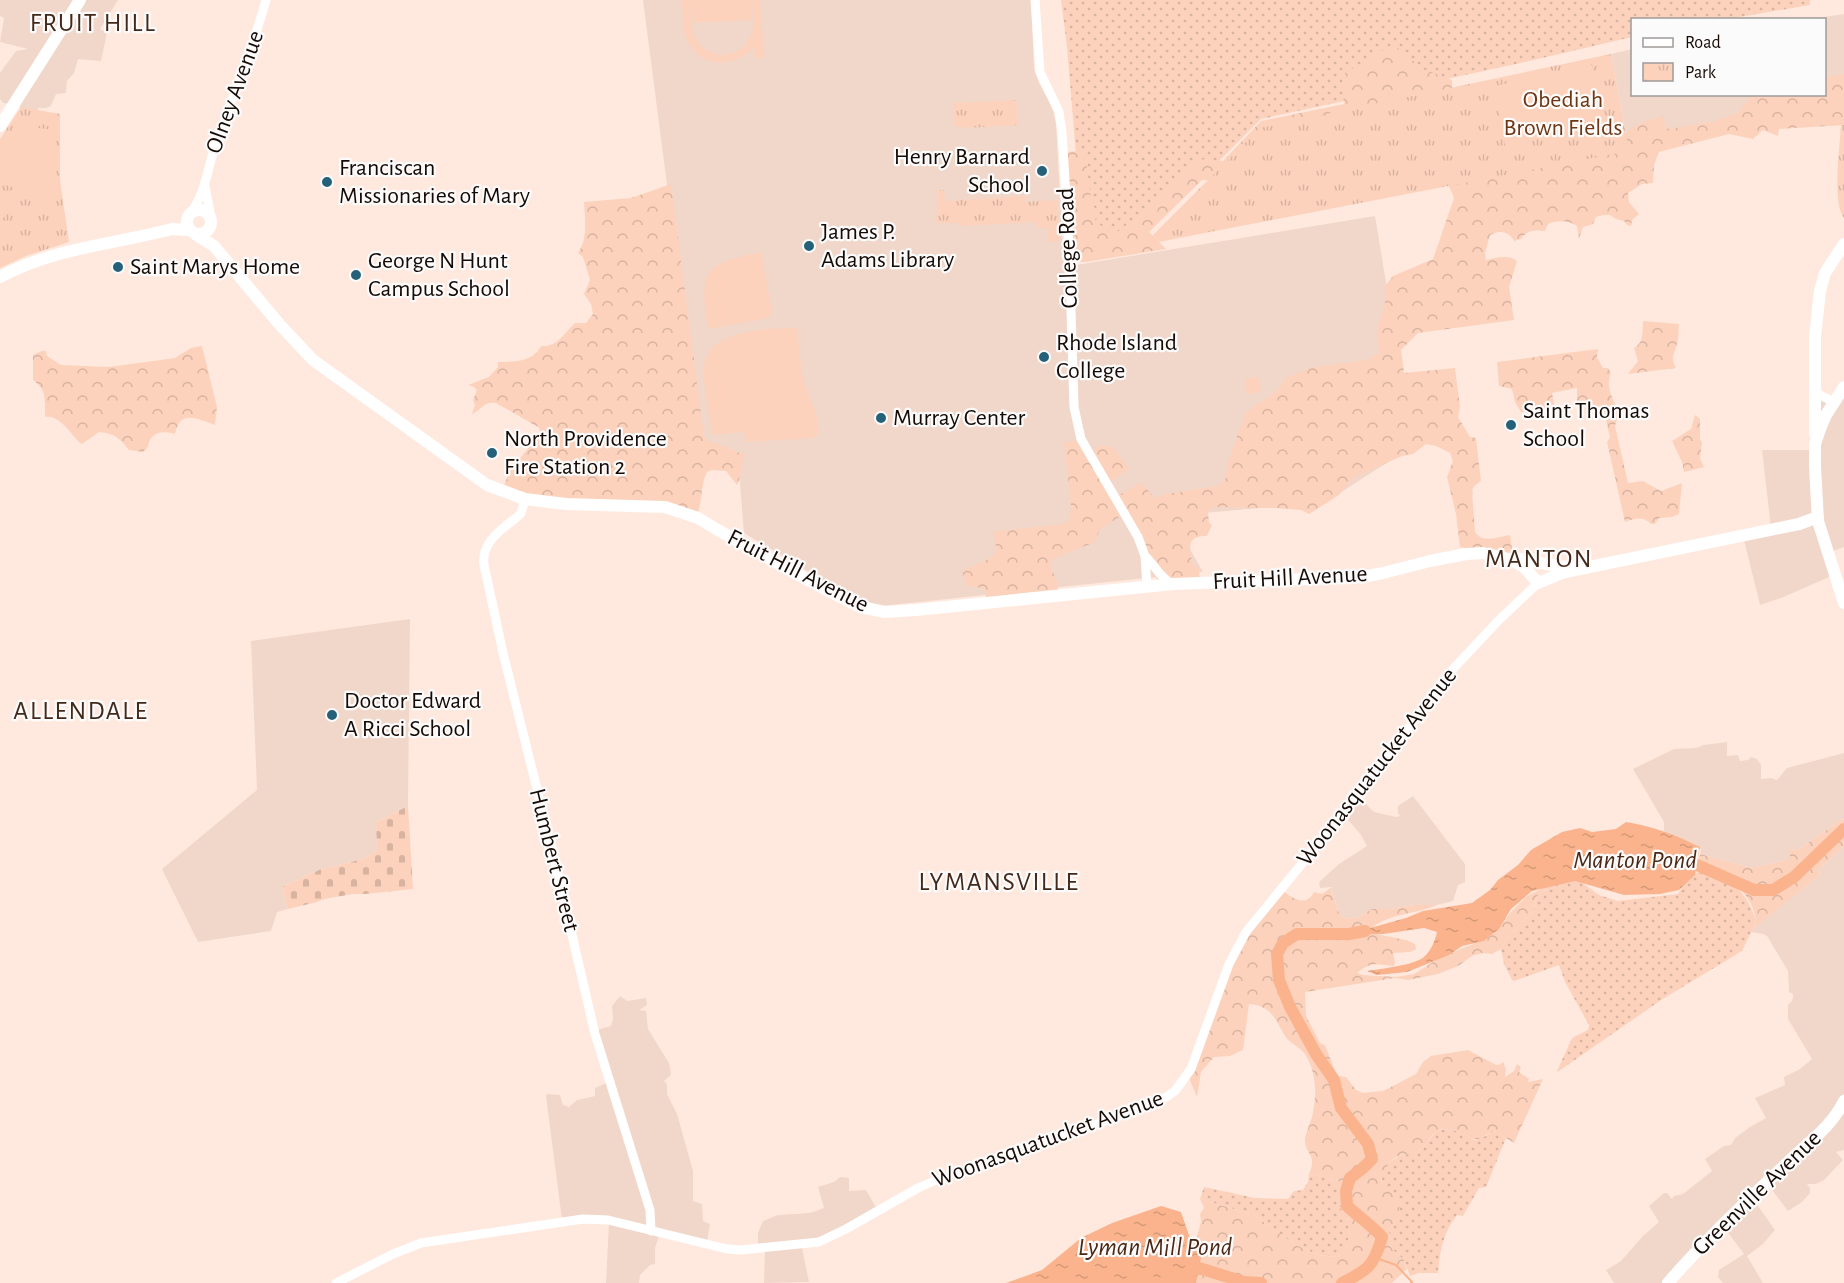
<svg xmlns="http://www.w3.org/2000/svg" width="1844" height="1283" font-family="'Alegreya Sans',sans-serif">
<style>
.built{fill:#f1d7ca}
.grass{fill:url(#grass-dots)}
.forest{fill:url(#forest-crowns)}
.cemetery{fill:url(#cemetery-stones)}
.park{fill:url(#park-tufts)}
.garden{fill:#fcd2bc}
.water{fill:url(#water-ripples)}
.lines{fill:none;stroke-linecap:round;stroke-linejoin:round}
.stream{stroke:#fbb38d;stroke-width:2}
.river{stroke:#fbb38d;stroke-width:12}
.minor{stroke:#fff;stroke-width:9}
.major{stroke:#fff;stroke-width:12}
.poi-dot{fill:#26617a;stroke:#fbfbfb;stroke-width:2}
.labels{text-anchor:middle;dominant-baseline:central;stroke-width:4.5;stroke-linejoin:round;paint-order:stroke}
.street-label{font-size:24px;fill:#160a05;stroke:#fbfbfb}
.park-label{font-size:24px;fill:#6d3511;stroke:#fbfbfb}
.poi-label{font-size:24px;fill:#160a05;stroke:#fbfbfb;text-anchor:start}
.neighbourhood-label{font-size:26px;letter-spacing:1.5px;fill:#44291a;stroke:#fbfbfb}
.water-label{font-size:26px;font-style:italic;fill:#4c2814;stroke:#fbfbfb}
</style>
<defs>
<pattern id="grass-dots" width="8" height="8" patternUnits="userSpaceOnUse" patternTransform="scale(1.5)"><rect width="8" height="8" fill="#fcd2bc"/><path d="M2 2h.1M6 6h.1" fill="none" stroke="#d7b3a0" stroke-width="1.8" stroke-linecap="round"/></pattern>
<pattern id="forest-crowns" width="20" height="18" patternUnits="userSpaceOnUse" patternTransform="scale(1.5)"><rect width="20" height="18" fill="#fcd2bc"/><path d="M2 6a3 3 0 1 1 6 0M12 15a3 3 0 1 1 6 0" fill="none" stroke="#d7b3a0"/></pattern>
<pattern id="cemetery-stones" width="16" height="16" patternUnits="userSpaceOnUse" patternTransform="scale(1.5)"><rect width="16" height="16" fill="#fcd2bc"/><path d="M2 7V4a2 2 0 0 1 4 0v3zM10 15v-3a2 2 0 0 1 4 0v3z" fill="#d7b3a0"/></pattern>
<pattern id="park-tufts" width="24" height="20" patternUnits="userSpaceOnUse" patternTransform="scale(1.5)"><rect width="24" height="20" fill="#fcd2bc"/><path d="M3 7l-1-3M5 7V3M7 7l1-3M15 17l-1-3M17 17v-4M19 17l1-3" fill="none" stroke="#d7b3a0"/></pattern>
<pattern id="water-ripples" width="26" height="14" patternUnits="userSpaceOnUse" patternTransform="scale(1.5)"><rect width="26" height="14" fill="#fbb38d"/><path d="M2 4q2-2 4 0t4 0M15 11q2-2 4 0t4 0" fill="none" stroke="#d69978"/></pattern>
</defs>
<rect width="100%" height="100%" fill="#ffe9de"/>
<path class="built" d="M 0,0 L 118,0 L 100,29 L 107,33 L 101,61 L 78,59 L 74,73 L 67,81 L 66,93 L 56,94 L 51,106 L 46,108 L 39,108 L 35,113 L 30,113 L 16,105 L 3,103 L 0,99 L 0,73 L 16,51 L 28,49 L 0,42 L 4,18 L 0,16 Z
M 643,0 L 1031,0 L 1034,69 L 1039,83 L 1053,109 L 1056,124 L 1064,267 L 1375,216 L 1413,446 L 1326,502 L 1171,516 L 1203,572 L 881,606 L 849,596 L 744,533 L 738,459 L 703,462 Z
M 1844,14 L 1844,102 L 1629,151 L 1611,54 L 1632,49 L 1632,94 L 1824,94 L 1824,20 L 1811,19 Z
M 1844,388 L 1844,547 L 1828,553 L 1834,575 L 1781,598 L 1760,605 L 1743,536 L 1771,528 L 1762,450 L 1814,450 L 1815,393 L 1836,399 Z
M 410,619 L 408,806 L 376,822 L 377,851 L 363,859 L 319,870 L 282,887 L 288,909 L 277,912 L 271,931 L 198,942 L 162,869 L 257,790 L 251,641 Z
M 1727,742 L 1727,756 L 1738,755 L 1740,761 L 1748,760 L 1751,757 L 1757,759 L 1761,765 L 1761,779 L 1771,778 L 1777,780 L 1787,768 L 1844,753 L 1844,818 L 1799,849 L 1791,850 L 1790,859 L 1752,868 L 1700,854 L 1701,849 L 1676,836 L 1664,832 L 1664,822 L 1633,769 L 1674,749 L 1696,748 L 1704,745 Z
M 1413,796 L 1465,864 L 1465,882 L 1458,885 L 1453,901 L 1437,905 L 1414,905 L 1390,909 L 1372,909 L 1359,917 L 1347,919 L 1339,913 L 1331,889 L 1332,887 L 1320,888 L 1319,882 L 1339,864 L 1367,846 L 1361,835 L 1344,815 L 1360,798 L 1374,812 L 1396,817 L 1400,816 L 1398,813 L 1398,806 Z
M 1844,846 L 1844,1150 L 1836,1152 L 1843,1160 L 1824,1180 L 1816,1184 L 1807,1184 L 1810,1188 L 1810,1193 L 1802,1202 L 1788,1211 L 1766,1182 L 1751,1196 L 1775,1230 L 1763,1244 L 1747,1256 L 1763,1283 L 1723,1283 L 1718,1277 L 1719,1270 L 1744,1254 L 1723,1226 L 1671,1283 L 1614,1283 L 1606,1270 L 1621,1261 L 1643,1236 L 1659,1222 L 1649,1206 L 1664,1193 L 1667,1193 L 1672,1199 L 1674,1196 L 1683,1194 L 1712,1171 L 1705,1159 L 1724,1146 L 1731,1145 L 1735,1138 L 1750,1127 L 1766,1118 L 1755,1098 L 1785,1085 L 1784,1077 L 1800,1069 L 1812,1059 L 1788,1019 L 1788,1005 L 1792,1001 L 1793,997 L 1793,994 L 1789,992 L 1788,971 L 1767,936 L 1763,934 L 1751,932 L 1753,928 L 1821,874 L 1818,872 L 1819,869 Z
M 620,996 L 627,1001 L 646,998 L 647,1005 L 639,1010 L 646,1011 L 648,1029 L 669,1063 L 671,1075 L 664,1081 L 667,1084 L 667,1094 L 677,1114 L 693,1171 L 693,1201 L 702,1204 L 703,1221 L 710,1224 L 707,1242 L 660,1233 L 655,1248 L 655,1264 L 650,1265 L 640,1275 L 639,1283 L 606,1283 L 609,1222 L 562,1220 L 546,1096 L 547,1094 L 560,1095 L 563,1105 L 569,1107 L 577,1100 L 595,1096 L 595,1088 L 611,1081 L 597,1030 L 611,1026 L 613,1019 L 612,1006 Z
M 840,1177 L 849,1178 L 849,1191 L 866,1190 L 878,1211 L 802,1248 L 809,1282 L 764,1283 L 765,1249 L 758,1248 L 758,1233 L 763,1221 L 778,1215 L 810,1213 L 824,1208 L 818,1187 L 834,1182 Z"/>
<path class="grass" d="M 1061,0 L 1810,0 L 1810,5 L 1728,19 L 1632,20 L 1632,37 L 1516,64 L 1261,119 L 1138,242 L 1084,249 L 1067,47 Z
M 1698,870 C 1729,874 1748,892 1756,922 L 1742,951 L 1661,1000 L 1556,1073 L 1572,1038 L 1588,1030 L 1589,1025 L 1565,982 L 1559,965 L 1514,981 L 1512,980 L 1504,964 L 1501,949 L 1508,936 L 1533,912 L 1537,896 L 1543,891 L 1560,886 L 1564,879 L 1580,881 L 1599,895 L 1618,901 L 1678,894 L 1690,876 L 1697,873 Z
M 1449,1129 L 1459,1132 L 1474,1140 L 1486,1136 L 1493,1130 L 1506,1138 L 1486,1187 L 1479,1188 L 1463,1216 L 1457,1215 C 1443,1233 1440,1251 1438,1273 L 1419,1273 L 1410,1276 L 1404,1260 L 1392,1249 L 1390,1244 L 1389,1229 L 1399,1218 C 1398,1212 1398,1200 1394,1195 C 1391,1189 1383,1188 1382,1181 C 1380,1171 1392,1159 1400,1156 C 1407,1153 1413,1155 1419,1151 C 1426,1146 1431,1136 1438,1130 Z
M 1309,1174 L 1339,1181 L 1339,1206 L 1347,1217 L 1350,1231 L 1347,1250 L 1337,1257 L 1318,1255 L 1296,1245 L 1254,1215 L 1200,1199 L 1204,1187 L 1255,1198 L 1288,1199 L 1294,1191 L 1303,1190 L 1308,1182 Z"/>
<path class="forest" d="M 1393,44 L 1423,69 L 1452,80 L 1452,96 L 1230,181 L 1202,180 L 1149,232 L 1166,249 L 1086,262 L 1073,262 L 1065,152 L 1080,151 L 1083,149 L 1085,152 L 1091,199 L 1097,213 L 1095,221 C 1099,225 1110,231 1116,233 L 1150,206 L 1198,159 L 1223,161 L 1261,121 L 1344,104 L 1342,75 Z
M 1844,74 L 1844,125 L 1779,129 L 1778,136 L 1763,130 L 1753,139 L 1729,134 L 1659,152 L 1654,165 L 1653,183 L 1642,184 L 1628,193 L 1629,202 L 1639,214 L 1632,220 L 1631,226 L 1627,225 L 1624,221 L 1616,219 L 1610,215 L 1603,215 L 1596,217 L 1593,224 L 1583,227 L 1579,239 L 1577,226 C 1569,220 1557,220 1548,224 L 1545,231 C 1535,230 1527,230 1521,239 L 1514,241 C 1509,231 1500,230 1490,235 L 1485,253 L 1486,260 C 1496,258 1509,254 1517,261 L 1509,287 L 1514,320 L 1418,333 L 1401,350 L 1404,373 L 1455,368 L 1460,407 L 1458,417 L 1470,437 L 1476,438 L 1481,481 C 1478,483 1475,485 1473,488 C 1471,492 1475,524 1475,532 C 1483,544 1498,537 1510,535 L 1513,556 L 1460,547 L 1456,514 L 1447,477 L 1453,461 L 1450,453 L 1436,446 L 1426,444 L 1413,454 L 1402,456 L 1353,478 L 1339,495 L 1309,514 L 1301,510 L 1275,508 L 1212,507 L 1208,512 L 1209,523 L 1212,525 L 1207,536 C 1186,535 1189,549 1193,565 L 1199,569 L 1200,581 L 1160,585 L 1124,514 L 1100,529 L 1095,542 L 1052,559 L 1050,566 L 1057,581 L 1058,591 L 987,601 L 984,588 L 972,587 L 966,584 L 962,571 L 989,559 L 997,551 L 993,532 L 1062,524 L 1069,521 L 1071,506 L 1064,442 L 1084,440 L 1090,451 L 1101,446 L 1113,447 L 1129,468 L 1106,485 L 1113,498 L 1141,483 L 1155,498 L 1166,494 L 1218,486 L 1226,478 L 1228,461 L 1246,412 L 1278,390 L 1286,378 L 1310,368 L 1367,360 L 1379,353 L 1377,328 L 1386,299 L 1384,287 L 1393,276 L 1433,259 L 1454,198 L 1446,179 L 1575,144 L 1626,134 C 1636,122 1649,120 1664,116 L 1665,126 L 1669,129 L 1709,122 L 1715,123 L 1716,121 L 1739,112 L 1752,95 L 1824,94 L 1825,77 Z
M 671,184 L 704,436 L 709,442 C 721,443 733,451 745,455 C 740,465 742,476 737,485 L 726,471 L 712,470 L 707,472 C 700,486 703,501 697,515 L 678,510 L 558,503 L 503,489 L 509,472 L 537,437 L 540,430 L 538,427 L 496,403 C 484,401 481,410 472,414 L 475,405 L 473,400 L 477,390 L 474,387 L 468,385 L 489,377 L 498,367 L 498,362 C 514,362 533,362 541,346 C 558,347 563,334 575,323 L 586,323 L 593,314 L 591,304 L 584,294 L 590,280 L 583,257 L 578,253 C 588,239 585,219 584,202 L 631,198 Z
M 1643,321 L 1679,324 C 1678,331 1679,338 1677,344 C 1674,354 1670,358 1676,368 L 1628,374 L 1638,361 L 1634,348 C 1644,343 1642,332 1643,321 Z
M 202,346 L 217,407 L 215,425 C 197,419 180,409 175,434 C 162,430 150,432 148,447 L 143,452 L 129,450 C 118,437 116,434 99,432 L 82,444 L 80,443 C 71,434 59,414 45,417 C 45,401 47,390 33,380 L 33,355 L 42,351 L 46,351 L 47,356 L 61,365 L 109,367 L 175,358 L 191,348 Z
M 1598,349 L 1597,357 L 1603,368 L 1608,368 L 1611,373 C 1605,388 1613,399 1619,412 L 1615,426 L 1628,483 L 1643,481 L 1661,491 L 1682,483 L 1679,514 L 1672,517 L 1659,518 L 1655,524 L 1651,524 C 1644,516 1635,518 1625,522 L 1607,442 L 1610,437 L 1603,407 L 1593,405 L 1577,407 L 1577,388 L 1552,393 L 1555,409 L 1521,412 L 1515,402 L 1512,389 L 1499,386 L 1497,362 Z
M 1695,415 L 1700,419 L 1700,440 L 1702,442 L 1700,458 L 1704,467 L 1684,472 L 1682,462 L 1672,441 L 1691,429 Z
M 1844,818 L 1844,846 L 1819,869 L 1818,872 L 1821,874 L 1754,928 C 1760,913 1746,892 1733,883 C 1723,876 1710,872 1698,870 L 1700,854 L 1752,868 L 1790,859 L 1790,850 L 1799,849 Z
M 1556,882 L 1564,882 L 1560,886 L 1543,891 L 1537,896 L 1533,912 L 1508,936 L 1501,949 L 1492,954 L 1482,953 L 1472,956 L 1458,966 L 1438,974 L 1408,980 L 1395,978 L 1305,992 L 1306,1016 L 1320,1043 L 1325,1045 L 1337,1076 L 1346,1077 L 1356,1090 L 1363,1093 L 1383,1091 L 1416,1074 L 1423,1062 L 1431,1056 L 1468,1050 L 1496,1065 L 1499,1065 L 1503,1062 L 1506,1069 L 1505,1077 L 1514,1071 L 1517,1064 L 1521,1067 L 1519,1072 L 1529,1079 L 1528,1082 L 1543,1079 L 1514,1143 L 1493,1130 C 1468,1152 1467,1127 1442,1129 C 1431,1131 1428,1145 1419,1151 C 1413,1155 1407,1154 1401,1155 C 1390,1159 1384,1169 1381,1180 L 1383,1184 L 1395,1195 L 1401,1212 L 1399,1218 L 1389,1229 L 1390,1244 L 1392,1249 L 1404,1260 L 1407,1269 L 1392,1283 L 1184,1283 L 1201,1222 L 1200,1214 L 1204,1208 L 1200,1199 L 1254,1215 L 1296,1245 L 1318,1255 L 1337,1257 L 1347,1249 L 1350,1231 L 1347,1217 L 1339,1206 L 1339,1181 L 1309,1174 C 1318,1153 1305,1156 1305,1139 C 1306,1132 1310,1124 1312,1117 C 1317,1096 1317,1073 1305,1054 C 1300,1047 1289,1043 1285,1036 C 1275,1019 1272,1006 1249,1004 L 1243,1050 L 1230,1056 L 1214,1057 L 1201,1072 L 1197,1097 L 1189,1078 L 1236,953 L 1282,890 C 1292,898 1306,908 1314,892 L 1322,894 L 1332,887 L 1331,890 L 1339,913 L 1347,919 L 1359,917 L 1372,909 L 1390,909 L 1414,905 L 1437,905 C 1417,914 1391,913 1373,927 L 1374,933 C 1387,938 1403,937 1415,944 L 1416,949 L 1410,952 L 1393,953 L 1395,962 L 1394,966 C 1378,965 1372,960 1357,973 L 1363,975 L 1396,977 L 1414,974 L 1441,957 L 1486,939 L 1496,932 L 1511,912 L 1527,896 Z"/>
<path class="cemetery" d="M 408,806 L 413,889 L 365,894 L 353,894 L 324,899 L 317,902 L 288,909 L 282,887 L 319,870 L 363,859 L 377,851 L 376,822 Z"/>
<path class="park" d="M 1611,54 L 1629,151 L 1143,245 L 1260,128 Z
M 1016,100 L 1018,125 L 965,128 L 954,126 L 953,103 Z
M 21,107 L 60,114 L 60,180 L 69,242 L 26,256 L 0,268 L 0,139 Z
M 1841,125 L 1844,125 L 1844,218 C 1832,204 1840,145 1841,125 Z
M 938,190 L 944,190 L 945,201 L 1026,196 L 1026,202 L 1057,200 L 1059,229 L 1037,228 L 1036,222 L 963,226 L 958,223 L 936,223 Z"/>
<path class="garden" d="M 682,0 L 691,0 C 692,12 690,26 695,37 C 706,61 740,60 750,37 C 756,26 752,12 752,0 L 760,0 L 764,58 L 755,58 L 754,47 C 734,70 697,68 686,37 C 682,26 683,12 682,0 Z
M 692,0 L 751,0 L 752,20 L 693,23 Z
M 1592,65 L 1602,127 L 1505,145 L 1495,86 Z
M 38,128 L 55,130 L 53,188 L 43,197 L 0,183 L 0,148 C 11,136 22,131 38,128 Z
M 0,196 L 12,204 L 2,220 L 0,219 Z
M 1059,229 L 1060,241 L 1048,242 L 1047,230 Z
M 761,252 L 772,312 L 769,318 L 708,329 C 699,269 703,265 761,252 Z
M 797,328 L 802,375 L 805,385 L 816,413 L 819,432 L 814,438 L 746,442 L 744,432 L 712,435 C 710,417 702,381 704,365 C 709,329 771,328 797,328 Z
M 1259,377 L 1261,392 L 1247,394 L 1245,379 Z"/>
<path class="water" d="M 1626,822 C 1652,826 1676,835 1700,847 L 1695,875 L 1679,890 L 1660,894 L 1624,895 L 1575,881 L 1532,891 L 1511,909 L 1499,929 L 1484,941 L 1462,946 L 1449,955 L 1407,972 L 1377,975 L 1367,971 C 1380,969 1415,965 1424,957 C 1431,951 1435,941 1437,932 L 1424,928 L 1383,934 L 1349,934 L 1406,918 L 1423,911 L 1472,903 L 1490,890 L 1498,880 L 1518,865 L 1531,850 L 1562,832 L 1580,828 L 1592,832 L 1616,829 Z
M 1161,1206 L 1181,1212 L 1190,1238 L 1202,1252 L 1196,1283 L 1006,1283 L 1042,1270 L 1081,1238 L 1112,1223 Z"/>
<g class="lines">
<path class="stream" d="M 1376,1258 L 1396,1265 L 1412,1282 L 1411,1283"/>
<path class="river" d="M 1682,862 L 1697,865 L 1754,890 L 1773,890 L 1794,877 L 1844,829
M 1162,1283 L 1199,1268 L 1244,1282 L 1261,1283
M 1342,1283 C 1368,1270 1374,1266 1382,1237 C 1371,1225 1359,1217 1347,1206 L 1346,1191 L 1350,1178 L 1363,1168 L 1372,1159 L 1368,1144 L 1341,1108 L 1334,1080 L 1316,1054 L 1290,1007 L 1279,980 L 1277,954 L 1283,943 L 1297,934 L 1349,934 L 1365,931"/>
<path class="minor" d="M 1035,0 L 1040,72 L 1059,112 L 1062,132 L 1069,245 L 1074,407 L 1081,439 L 1138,537 L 1145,556 L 1147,587
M 205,186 L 211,218
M 192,211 C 205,193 207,171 214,150 C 231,100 252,51 266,0
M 1814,392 L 1834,402
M 525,499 L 521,513 L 517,517 C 501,530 481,542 484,565 L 503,653 L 553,853 L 595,1034 L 650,1210 L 651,1231
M 1145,556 C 1155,565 1159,577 1172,584
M 336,1283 L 393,1254 L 421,1243 L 583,1219 L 608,1220 L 727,1249 L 741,1250 L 819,1242 L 846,1229 L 918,1188 L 934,1181 L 1157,1103 L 1175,1091 L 1191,1069 L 1229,964 L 1246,932 L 1364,788 L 1453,669 L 1498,621 L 1538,583"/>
<path class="major" d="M 0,126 L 80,0
M187 222a12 12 0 1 1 24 0a12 12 0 1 1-24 0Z
M 195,234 L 214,246 L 280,325 L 313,360 L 487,485 L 525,499 L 566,504 L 665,507 L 698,518 L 716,529 L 806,579 L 860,607 L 885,612 L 916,610 L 1173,584 L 1362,577 L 1383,573 L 1430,561 L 1466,554 L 1483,553 L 1513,560 L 1521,559 L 1557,566 L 1587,568
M 0,277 C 53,248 115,244 172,229 L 189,230
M 1844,387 L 1826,415 L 1820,429 L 1815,444 L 1815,467 L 1818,521 L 1844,603
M 1815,434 L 1815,336 L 1820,291 L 1825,273 L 1844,244
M 1514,561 L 1525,568 L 1538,583 L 1565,572 L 1799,524 L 1818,517
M 1668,1283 C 1704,1241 1745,1203 1785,1165 C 1806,1144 1831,1128 1844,1101"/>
</g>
<g class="poi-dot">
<circle cx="1042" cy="171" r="6"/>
<circle cx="327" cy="182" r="6"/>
<circle cx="809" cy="246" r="6"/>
<circle cx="118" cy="267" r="6"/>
<circle cx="356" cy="275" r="6"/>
<circle cx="1044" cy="357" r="6"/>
<circle cx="881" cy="418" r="6"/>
<circle cx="1511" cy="425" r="6"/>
<circle cx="492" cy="453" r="6"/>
<circle cx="332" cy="715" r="6"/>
</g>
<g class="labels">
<g class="street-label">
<text transform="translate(235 92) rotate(-70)">Olney Avenue</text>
<text transform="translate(1068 248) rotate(-92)">College Road</text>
<text transform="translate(798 571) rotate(27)">Fruit Hill Avenue</text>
<text transform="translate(1290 578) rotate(-3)">Fruit Hill Avenue</text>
<text transform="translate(1377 767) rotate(-52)">Woonasquatucket Avenue</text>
<text transform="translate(554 860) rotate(76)">Humbert Street</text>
<text transform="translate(1048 1139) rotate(-20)">Woonasquatucket Avenue</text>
<text transform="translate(1757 1193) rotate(-44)">Greenville Avenue</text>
</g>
<g class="park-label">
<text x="1563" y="100">Obediah<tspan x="1563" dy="28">Brown Fields</tspan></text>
</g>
<g class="poi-label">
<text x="1030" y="157" text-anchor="end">Henry Barnard<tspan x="1030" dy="28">School</tspan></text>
<text x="339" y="168">Franciscan<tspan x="339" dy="28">Missionaries of Mary</tspan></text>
<text x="821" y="232">James P.<tspan x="821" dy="28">Adams Library</tspan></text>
<text x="368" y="261">George N Hunt<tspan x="368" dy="28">Campus School</tspan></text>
<text x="130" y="267">Saint Marys Home</text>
<text x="1056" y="343">Rhode Island<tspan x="1056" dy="28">College</tspan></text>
<text x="1523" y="411">Saint Thomas<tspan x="1523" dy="28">School</tspan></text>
<text x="893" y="418">Murray Center</text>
<text x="504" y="439">North Providence<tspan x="504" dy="28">Fire Station 2</tspan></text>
<text x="344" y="701">Doctor Edward<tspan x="344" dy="28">A Ricci School</tspan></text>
</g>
<g class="neighbourhood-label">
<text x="93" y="23">FRUIT HILL</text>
<text x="1539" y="559">MANTON</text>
<text x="81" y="711">ALLENDALE</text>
<text x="999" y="882">LYMANSVILLE</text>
</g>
<g class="water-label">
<text x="1635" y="860">Manton Pond</text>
<text x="1155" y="1247">Lyman Mill Pond</text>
</g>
</g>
<rect x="1631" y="18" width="195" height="78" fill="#fbfbfb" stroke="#9f9b99" stroke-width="1.5"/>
<rect x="1643" y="38" width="30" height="9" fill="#ffffff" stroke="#9f9b99" stroke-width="1.5"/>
<text x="1685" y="48" font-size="18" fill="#160a05">Road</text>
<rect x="1643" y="63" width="30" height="18" fill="url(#park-tufts)" stroke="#9f9b99" stroke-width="1.5"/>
<text x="1685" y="78" font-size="18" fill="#160a05">Park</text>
</svg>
